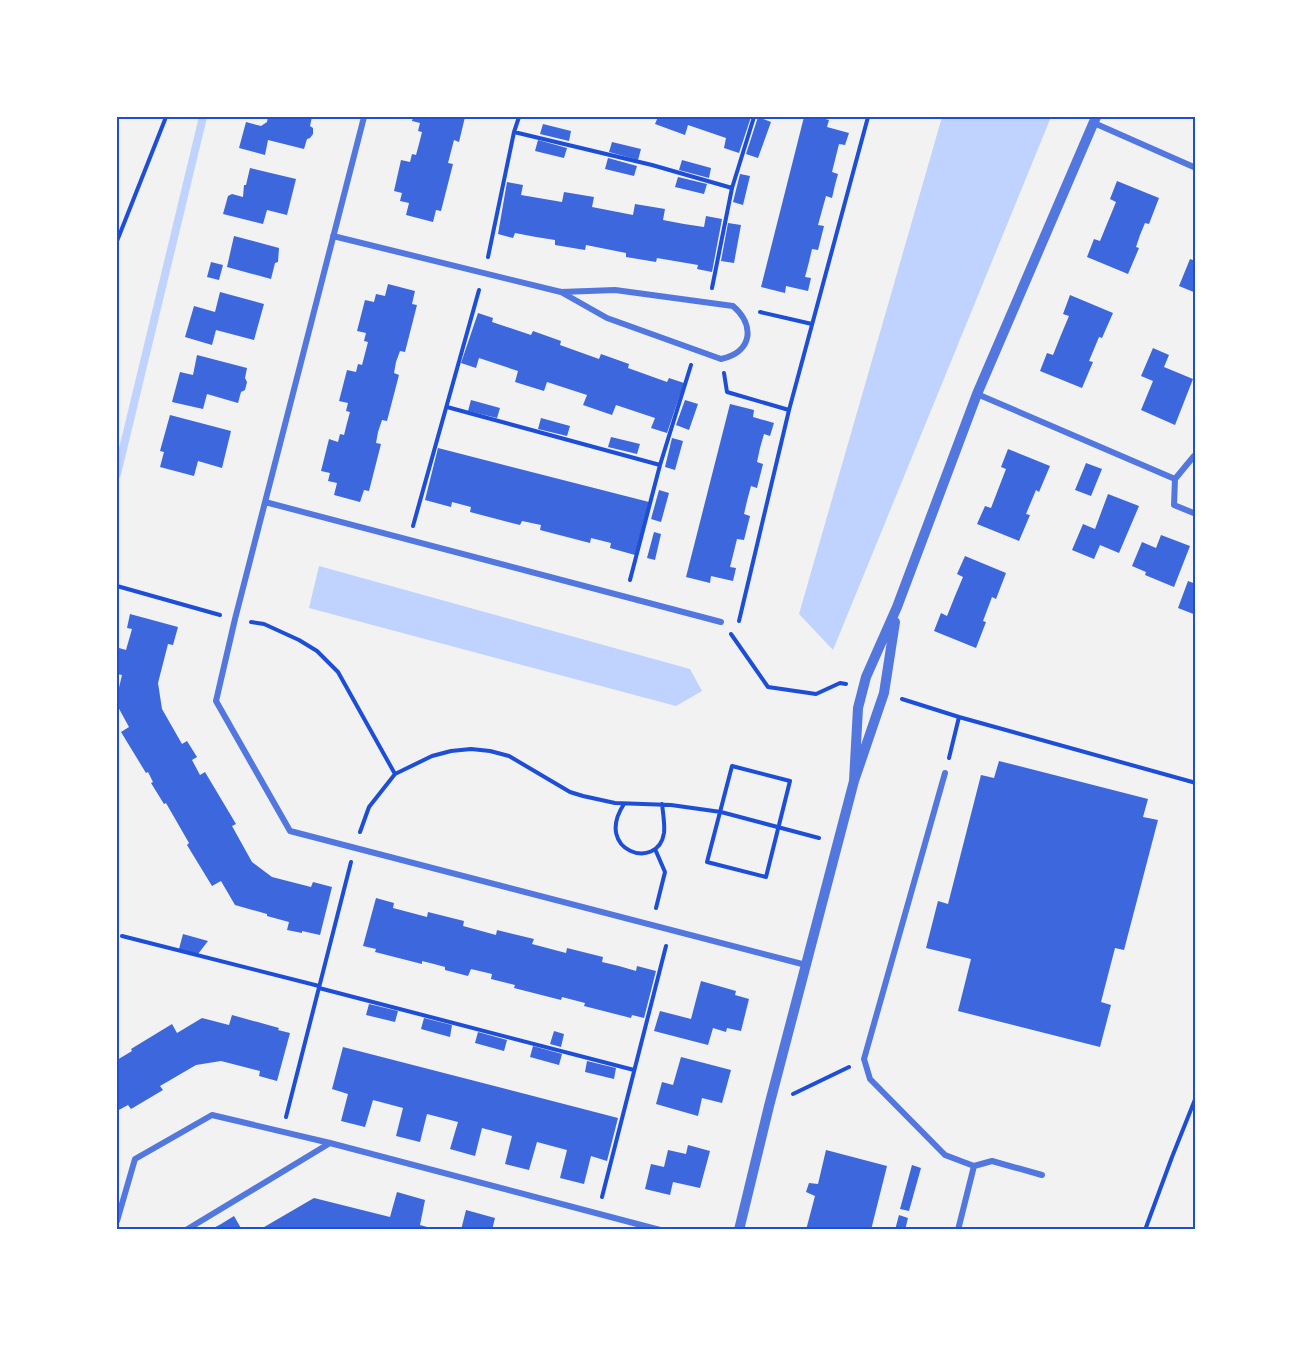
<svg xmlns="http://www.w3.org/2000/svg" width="1313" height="1347" font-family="'Archivo Narrow',sans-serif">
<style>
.water{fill:#bfd3fe}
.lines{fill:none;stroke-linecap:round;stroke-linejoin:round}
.stream{stroke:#bfd3fe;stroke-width:8}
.building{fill:#3d67dc}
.path{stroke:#1d4ed8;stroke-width:4}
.minor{stroke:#5277de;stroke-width:6}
.tertiary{stroke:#5277de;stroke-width:10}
.neatline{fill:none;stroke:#1d4ed8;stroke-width:2}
</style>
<rect width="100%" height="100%" fill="#f2f2f2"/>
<path class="water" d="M 942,117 L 1051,117 L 833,650 L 799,614 Z
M 319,566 L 690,669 L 702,691 L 676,706 L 309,608 Z"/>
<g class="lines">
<path class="stream" d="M 117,474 L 203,117"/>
</g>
<path class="building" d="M 268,117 L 312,117 L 310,126 L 313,128 L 313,134 L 310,138 L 307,139 L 304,149 L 268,140 L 265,155 L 239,148 L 246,122 L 261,126 L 267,122 Z
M 413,117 L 465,117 L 459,142 L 454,140 L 448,163 L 453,164 L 441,211 L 436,210 L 433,222 L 406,215 L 409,203 L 400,201 L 402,193 L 394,191 L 401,160 L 410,162 L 412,154 L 416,155 L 419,144 L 422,132 L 418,131 L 420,123 L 412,121 Z
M 658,117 L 751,117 L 739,153 L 724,148 L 726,138 L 688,125 L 685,135 L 655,124 Z
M 758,117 L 771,122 L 758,158 L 746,154 Z
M 804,117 L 818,117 L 829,120 L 827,127 L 849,133 L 845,145 L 839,144 L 832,172 L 838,174 L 835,185 L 832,198 L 826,196 L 818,225 L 824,226 L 818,250 L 812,249 L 809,262 L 805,277 L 811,278 L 808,291 L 786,286 L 785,293 L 761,287 Z
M 543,124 L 571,131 L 569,141 L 540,134 Z
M 538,140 L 567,148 L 564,158 L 535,151 Z
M 612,142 L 641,149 L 638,160 L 609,152 Z
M 608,158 L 637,166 L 634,176 L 605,169 Z
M 682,160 L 711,168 L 709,178 L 679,170 Z
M 250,168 L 296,179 L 287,215 L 267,210 L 263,224 L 223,214 L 228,196 L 232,194 L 243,197 L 244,185 L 246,185 Z
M 740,174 L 750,176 L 743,205 L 733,202 Z
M 678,177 L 707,184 L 704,194 L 675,187 Z
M 1117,181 L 1159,198 L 1149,224 L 1145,223 L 1140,235 L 1136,247 L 1139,248 L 1128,274 L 1087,257 L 1094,239 L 1100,241 L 1116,202 L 1110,199 Z
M 507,182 L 523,185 L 521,195 L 562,202 L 564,192 L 594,197 L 592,207 L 633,215 L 635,204 L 665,209 L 663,220 L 684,224 L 704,227 L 706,216 L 722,219 L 712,272 L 697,269 L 698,265 L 657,258 L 656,262 L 626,257 L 626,253 L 586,245 L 585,250 L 555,245 L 555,240 L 536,237 L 515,233 L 513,238 L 498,234 Z
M 728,223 L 741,225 L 734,263 L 721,261 Z
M 234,236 L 279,248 L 278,262 L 275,263 L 271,279 L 227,267 Z
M 1190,259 L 1196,261 L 1196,293 L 1179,286 Z
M 211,262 L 223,265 L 219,280 L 207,277 Z
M 388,284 L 415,291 L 412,304 L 417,305 L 405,352 L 400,351 L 396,362 L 394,373 L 399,375 L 387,421 L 382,420 L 378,432 L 376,443 L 381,444 L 369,491 L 364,490 L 360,502 L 334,495 L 337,483 L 328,481 L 330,473 L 321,471 L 329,439 L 338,442 L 340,434 L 344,435 L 347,423 L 350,412 L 346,411 L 348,403 L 339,401 L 347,370 L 356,372 L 358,364 L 362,365 L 368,342 L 364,341 L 366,333 L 357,331 L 365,300 L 374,302 L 376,294 L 385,296 Z
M 220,292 L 264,304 L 254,340 L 216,330 L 212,345 L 185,337 L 194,306 L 215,312 Z
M 1070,295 L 1113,313 L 1102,338 L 1099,337 L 1089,361 L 1093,362 L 1082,388 L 1040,371 L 1047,353 L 1053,355 L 1061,335 L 1069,316 L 1063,314 Z
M 478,313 L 493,318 L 492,322 L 531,335 L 533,331 L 561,341 L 560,345 L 599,359 L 601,354 L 629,364 L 628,368 L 667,382 L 669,378 L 684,383 L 667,433 L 651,428 L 655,418 L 616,405 L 612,415 L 583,405 L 587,395 L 547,382 L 544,391 L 515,382 L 518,371 L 479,358 L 476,368 L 461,363 Z
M 1153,348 L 1169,355 L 1164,367 L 1193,379 L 1175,425 L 1141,410 L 1153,381 L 1141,376 Z
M 197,355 L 247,368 L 245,378 L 247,382 L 245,390 L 241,392 L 238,403 L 207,394 L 203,409 L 172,402 L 180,372 L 193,375 Z
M 471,400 L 500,408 L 497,418 L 468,411 Z
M 685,400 L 698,404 L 689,430 L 676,425 Z
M 730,404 L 754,410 L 753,417 L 774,423 L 770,436 L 764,434 L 760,448 L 757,462 L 763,464 L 757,488 L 751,486 L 747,501 L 744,514 L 750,516 L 744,540 L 737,539 L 730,567 L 736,568 L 733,581 L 711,576 L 710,583 L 686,577 Z
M 170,415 L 231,431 L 222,468 L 198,461 L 194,476 L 160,467 L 164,452 L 160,451 Z
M 541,418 L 570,426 L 567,436 L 538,429 Z
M 611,437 L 640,444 L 637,454 L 608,447 Z
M 672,438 L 683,441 L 675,470 L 665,467 Z
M 438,448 L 649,502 L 635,555 L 610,548 L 611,543 L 591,538 L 590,543 L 540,530 L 541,525 L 522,521 L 520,525 L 470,512 L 471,507 L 452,502 L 451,507 L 425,500 Z
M 1008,449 L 1050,466 L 1039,492 L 1036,490 L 1026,514 L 1030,515 L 1019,541 L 977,524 L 985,506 L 991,508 L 1006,469 L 1001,467 Z
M 1086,463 L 1102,469 L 1091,496 L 1075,490 Z
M 659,490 L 669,493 L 661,522 L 651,519 Z
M 1108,494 L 1139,506 L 1119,553 L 1100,545 L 1094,559 L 1072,550 L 1083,524 L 1095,529 Z
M 654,532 L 661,534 L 655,560 L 647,558 Z
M 1161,535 L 1190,546 L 1174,587 L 1145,575 L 1146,572 L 1132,566 L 1142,542 L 1156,548 Z
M 965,556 L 1006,573 L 996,599 L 992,597 L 983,621 L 986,622 L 976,648 L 934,631 L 941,613 L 947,616 L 955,596 L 963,577 L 957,574 Z
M 1188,581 L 1196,584 L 1196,615 L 1178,608 Z
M 130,614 L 178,627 L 173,645 L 168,644 L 158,683 L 162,709 L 182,744 L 187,741 L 197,757 L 192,760 L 200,775 L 205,772 L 236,824 L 232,826 L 252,862 L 272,877 L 311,887 L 313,882 L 332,887 L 320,935 L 302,931 L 302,933 L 287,930 L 289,922 L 267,916 L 267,914 L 235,905 L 221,881 L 212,886 L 187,845 L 189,843 L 166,803 L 164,804 L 151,783 L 153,782 L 148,772 L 146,773 L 121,732 L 129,727 L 117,705 L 117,696 L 122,675 L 117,674 L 117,656 L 119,648 L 126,650 L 132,629 L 127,628 Z
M 999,761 L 1148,799 L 1143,817 L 1158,820 L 1124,950 L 1115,948 L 1101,1002 L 1111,1005 L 1100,1047 L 958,1011 L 971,959 L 926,948 L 938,901 L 948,904 L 981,775 L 994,778 Z
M 376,898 L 394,903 L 393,908 L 427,917 L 428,912 L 464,921 L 463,926 L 496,935 L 497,930 L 534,939 L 532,944 L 566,953 L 567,948 L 603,957 L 602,962 L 619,966 L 636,971 L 637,966 L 656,971 L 644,1018 L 632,1015 L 631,1018 L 584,1006 L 585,1003 L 562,997 L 561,1000 L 514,988 L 515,985 L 491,979 L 492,974 L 471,969 L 468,976 L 445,970 L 445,967 L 434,964 L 422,961 L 422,964 L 375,952 L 376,949 L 363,946 Z
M 183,934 L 208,941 L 198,954 L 179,949 Z
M 701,981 L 736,991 L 735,995 L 749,999 L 741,1031 L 727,1028 L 726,1032 L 713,1028 L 708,1045 L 654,1031 L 660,1011 L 691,1019 Z
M 369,1004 L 398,1011 L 395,1022 L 366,1015 Z
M 232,1015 L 279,1028 L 278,1030 L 290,1033 L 277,1081 L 259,1076 L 260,1071 L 221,1061 L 196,1065 L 160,1086 L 163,1090 L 131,1109 L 128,1105 L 117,1111 L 117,1060 L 132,1051 L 131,1049 L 172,1024 L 177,1033 L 202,1018 L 229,1025 Z
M 424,1018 L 452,1025 L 450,1037 L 421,1029 Z
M 554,1031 L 564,1034 L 561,1047 L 550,1044 Z
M 478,1032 L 507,1040 L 504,1051 L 475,1043 Z
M 533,1046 L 562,1054 L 559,1065 L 530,1057 Z
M 343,1047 L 618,1118 L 607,1161 L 591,1156 L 584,1184 L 560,1178 L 567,1150 L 537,1142 L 529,1170 L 505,1164 L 512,1136 L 482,1128 L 475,1156 L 450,1149 L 458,1122 L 427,1114 L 420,1142 L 396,1136 L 403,1108 L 373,1100 L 365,1127 L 341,1121 L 348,1094 L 332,1089 Z
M 681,1057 L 731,1070 L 722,1103 L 702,1098 L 698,1116 L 656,1104 L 662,1082 L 673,1085 Z
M 587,1061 L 616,1068 L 614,1079 L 585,1072 Z
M 688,1145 L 710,1151 L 700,1188 L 673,1182 L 670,1195 L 645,1189 L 651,1164 L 664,1167 L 668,1150 L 686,1154 Z
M 826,1150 L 887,1166 L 871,1230 L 806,1230 L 815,1196 L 806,1192 L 809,1183 L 818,1184 Z
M 912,1165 L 921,1168 L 909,1211 L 900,1209 Z
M 397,1192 L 425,1200 L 420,1225 L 438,1230 L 259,1230 L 314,1198 L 390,1217 Z
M 466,1210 L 495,1218 L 492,1230 L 461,1230 Z
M 899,1215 L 908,1218 L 905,1230 L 895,1230 Z
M 234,1216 L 242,1230 L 210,1230 L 221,1224 Z"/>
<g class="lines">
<path class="path" d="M 514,132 L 652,165 L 732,188
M 117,241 L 166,117
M 488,257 L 514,132 L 519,117
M 712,288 L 732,188 L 754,117
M 760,312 L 812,324
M 724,373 L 727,392 L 789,410
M 447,407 L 660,465
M 413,526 L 479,290
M 630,580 L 660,465 L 691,365
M 117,586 L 220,615
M 739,621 L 789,410 L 868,117
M 251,622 L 264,624 L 299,640 L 317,651 L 338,672 L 395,774
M 731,634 L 768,687 L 816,694 L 840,683 L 846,684
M 902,699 L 959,717 L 1196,783
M 949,758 L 959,717
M 732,766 L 790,781 L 766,877 L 707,862 Z
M 624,804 C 593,851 658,872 664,833 C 665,824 663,813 662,804
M 360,832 L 369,807 L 395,774 L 432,756 L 451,751 L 471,749 L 490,751 L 509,756 L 570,792 L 583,796 L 615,803 L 671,805 L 721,812 L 819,838
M 655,849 L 665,872 L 656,908
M 122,936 L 319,986
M 319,988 L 634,1070
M 793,1094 L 849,1067
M 286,1117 L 351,862
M 602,1197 L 666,946
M 1145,1230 L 1172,1157 L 1196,1097"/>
<path class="minor" d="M 364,117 L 235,619 L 216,701 L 290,831 L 806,965
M 1094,123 L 1196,168
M 333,236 L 561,292 L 615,290 L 733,306 C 755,325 753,352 721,359 L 607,318 L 561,292
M 977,394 L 1175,479
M 1196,457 L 1194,456 L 1175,479 L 1174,505 L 1196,514
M 265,502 L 721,622
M 945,773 L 864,1059 L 870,1079 L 945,1155 L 974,1166 L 958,1230
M 974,1166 L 992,1161 L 1042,1175
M 117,1221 L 135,1159 L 212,1115 L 330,1143 L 660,1230
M 186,1230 L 330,1143"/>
<path class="tertiary" d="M 854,781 L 858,708 L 866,677 L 897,607 L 977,394 L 1096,117
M 739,1230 L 769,1106 L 854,781 L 884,693 L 895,622"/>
</g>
<rect width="1313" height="1347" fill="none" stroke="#ffffff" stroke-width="237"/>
<rect x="118" y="118" width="1076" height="1110" class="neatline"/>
</svg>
